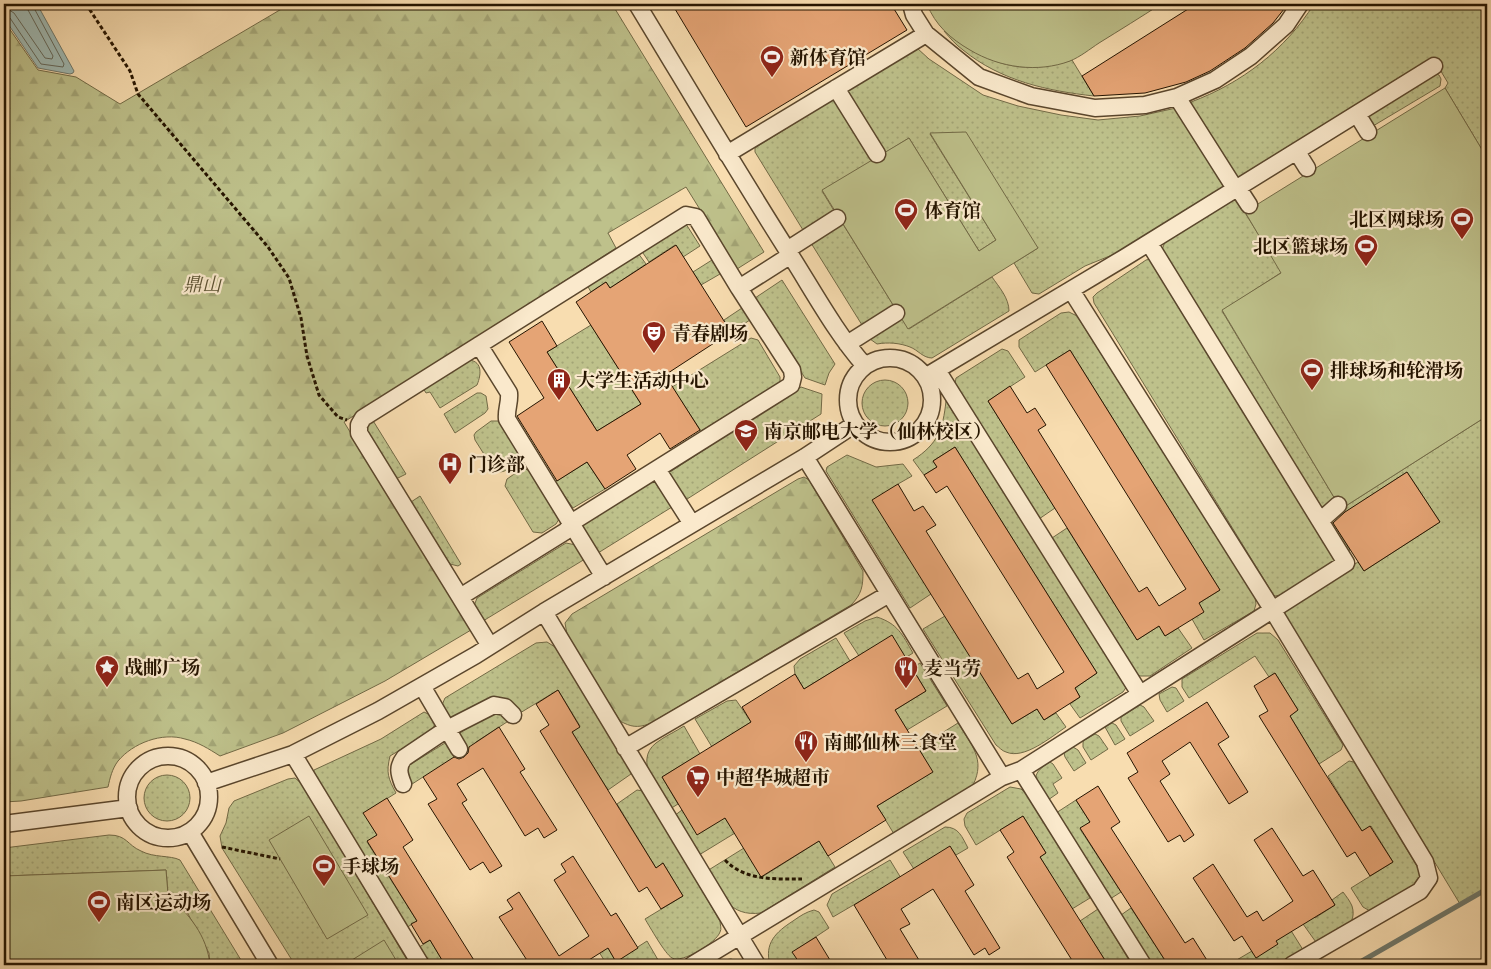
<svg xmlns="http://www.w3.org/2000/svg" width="1491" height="969" font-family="'IM FELL Great Primer','Noto Serif SC',serif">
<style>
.grass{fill:url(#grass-dots);stroke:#726a46}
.forest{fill:url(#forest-firs);stroke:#726a46}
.park{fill:#bec18b;stroke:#726a46}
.water{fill:#9fbab4;stroke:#6e786c}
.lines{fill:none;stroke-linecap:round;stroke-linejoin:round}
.shore{stroke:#62675a;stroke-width:1}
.stream{stroke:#6e786c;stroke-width:5}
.building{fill:#e5a475;stroke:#251400}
.minor-casing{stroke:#5a462c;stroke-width:19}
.path{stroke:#251400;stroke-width:3;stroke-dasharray:4 2.5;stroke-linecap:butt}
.minor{stroke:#fae9cc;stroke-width:16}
.labels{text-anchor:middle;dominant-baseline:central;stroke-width:4.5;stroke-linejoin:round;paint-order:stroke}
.poi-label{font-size:19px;font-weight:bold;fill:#251400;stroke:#fae9cc;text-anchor:start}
.park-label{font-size:19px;font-style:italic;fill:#5b5131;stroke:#fae9cc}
</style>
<defs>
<pattern id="grass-dots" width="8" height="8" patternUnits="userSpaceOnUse" patternTransform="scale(1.25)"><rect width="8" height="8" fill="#bec18b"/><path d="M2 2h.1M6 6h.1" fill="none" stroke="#a3a576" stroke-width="1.8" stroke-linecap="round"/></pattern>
<pattern id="forest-firs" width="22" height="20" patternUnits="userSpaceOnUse" patternTransform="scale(1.25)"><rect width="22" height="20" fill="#bec18b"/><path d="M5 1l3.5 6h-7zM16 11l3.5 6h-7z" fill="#a3a576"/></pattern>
</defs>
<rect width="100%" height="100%" fill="#f8ddb0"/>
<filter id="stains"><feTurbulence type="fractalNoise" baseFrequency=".004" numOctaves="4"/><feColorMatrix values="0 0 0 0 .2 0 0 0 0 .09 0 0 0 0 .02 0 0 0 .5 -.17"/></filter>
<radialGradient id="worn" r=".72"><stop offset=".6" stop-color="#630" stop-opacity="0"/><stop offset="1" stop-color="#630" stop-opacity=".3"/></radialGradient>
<path class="grass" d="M 1314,4 L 1483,4 L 1487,10 L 1487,158 L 1445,88 L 1448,83 L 1436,63 L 1239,181 L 1191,104 L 1191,102 C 1242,83 1285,50 1314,4 Z
M 944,31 C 985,63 1021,77 1072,60 L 1094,96 C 1048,91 1001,81 963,50 C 956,45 950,38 944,31 Z
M 917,48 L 929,59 L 983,95 L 1018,106 L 1061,115 L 1098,120 L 1140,116 L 1176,108 L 1225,189 L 1132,247 L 1085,266 L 1039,294 L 1032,293 L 1014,263 L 1038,248 L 930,134 L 996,240 L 979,251 L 909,138 L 883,154 L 847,91 Z
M 1433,73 L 1439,75 L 1441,79 L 1440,86 L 1373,126 L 1366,114 Z
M 834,99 L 875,159 L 822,191 L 836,214 L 803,230 L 755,152 L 755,148 Z
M 1234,199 L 1237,200 L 1282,272 L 1222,311 L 1335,499 L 1322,513 L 1162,250 L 1166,239 Z
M 841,221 L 895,308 L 862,325 L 811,243 Z
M 686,224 L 700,246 L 683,257 L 675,245 L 649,262 L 641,250 Z
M 638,253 L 646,264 L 610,288 L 606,282 L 591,292 L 587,285 Z
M 1151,259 L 1336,558 L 1334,562 L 1280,595 L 1275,596 L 1273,594 L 1094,303 L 1093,297 L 1097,293 L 1146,260 Z
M 712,260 L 720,274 L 701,285 L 693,272 Z
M 992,277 C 999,287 1009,298 1009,311 L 932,358 C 923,358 918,350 910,347 C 900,343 888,342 877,344 L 870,339 L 901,317 L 909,329 Z
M 782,280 L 835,364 L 829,373 L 825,385 L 805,378 L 755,298 Z
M 742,308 L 750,320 L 731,332 L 724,320 Z
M 1069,312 L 1077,316 L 1255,597 L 1256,604 L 1254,611 L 1204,640 L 1192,619 L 1199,603 L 1220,590 L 1070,350 L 1035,372 L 1019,347 L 1019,340 L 1061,313 Z
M 591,325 L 641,404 L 597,431 L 547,352 Z
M 751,338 L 758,340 L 780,377 L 780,382 L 701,431 L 672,387 Z
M 1002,349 L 1008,351 L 1025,377 L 988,401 L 1055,508 L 1039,519 L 955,384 L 956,378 Z
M 467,360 C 482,360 482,373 477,385 L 440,408 L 430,392 L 426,393 L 423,388 Z
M862 403a23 23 0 1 1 46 0a23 23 0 1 1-46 0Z
M 801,387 L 822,394 L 821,414 L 684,501 L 667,474 Z
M 477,393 L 481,393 L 486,396 L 488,409 L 485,413 L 455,433 L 444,414 Z
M 946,401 L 1126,679 L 1127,686 L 1123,692 L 1080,718 L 1070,704 L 1080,697 L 1075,688 L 1097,673 L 955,447 L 933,461 L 937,467 L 924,475 L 913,460 C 938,444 943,429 946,401 Z
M 1487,416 L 1487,889 L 1460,904 L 1285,615 L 1285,609 L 1358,562 L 1364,571 L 1440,522 L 1407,472 L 1332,521 L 1350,550 L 1345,553 L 1327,523 L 1341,509 Z
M 372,419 L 406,474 L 396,479 L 366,431 L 367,423 Z
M 491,421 L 499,421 L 504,425 L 521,456 L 520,461 C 512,466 503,476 494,470 L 475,440 L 474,435 L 476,432 Z
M 847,455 L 876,467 L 903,464 L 912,476 L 898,484 L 931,594 L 910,608 L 826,471 L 827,467 Z
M 587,462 L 605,489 L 573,508 L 555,482 Z
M 523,468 L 530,471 L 559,519 L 556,524 L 542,533 L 533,532 L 505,486 L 507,479 Z
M 654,481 L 657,483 L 672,507 L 598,553 L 583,529 L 583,524 Z
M 420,496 L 461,564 L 458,566 L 450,564 L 411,502 Z
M 1067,528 L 1137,640 L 1159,626 L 1165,636 L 1178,628 L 1192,648 L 1150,676 L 1140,676 L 1133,672 L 1052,538 Z
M 566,543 L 576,545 L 585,559 L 483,621 L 474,606 L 477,598 Z
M 945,616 L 1012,724 L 1037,709 L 1044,720 L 1056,713 L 1066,727 C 1051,737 1024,760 1006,752 C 1002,751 999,747 996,745 L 923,629 Z
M 877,617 C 898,624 902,634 913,653 L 905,658 L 859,656 L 844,633 L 865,621 Z
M 1257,633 L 1270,633 L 1278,640 L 1343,745 L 1341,750 L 1319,764 L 1290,716 L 1298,710 L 1275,673 L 1269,677 L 1255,656 L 1189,698 L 1182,687 L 1182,679 Z
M 836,638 L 850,661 L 804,689 L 795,674 L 794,666 L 800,659 Z
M 547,642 L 555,647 L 631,770 L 631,774 L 608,790 L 572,732 L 580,726 L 558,690 L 520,713 L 508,701 L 454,719 L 448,716 L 442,705 L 445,698 L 536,643 Z
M 920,663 L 947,706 L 907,730 L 895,710 L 926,691 L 912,668 Z
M 1172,687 L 1176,688 L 1184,701 L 1167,712 L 1160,700 L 1159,694 Z
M 736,700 L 751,722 L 712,747 L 695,719 L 727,701 Z
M 1140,705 L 1144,707 L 1154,721 L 1130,736 L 1121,721 L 1121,717 Z
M 424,712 L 432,716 L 435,722 L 433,730 L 390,756 C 386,773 388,778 396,793 L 364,813 L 377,835 L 367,842 L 417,921 L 406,928 L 313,776 L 314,770 L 381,739 Z
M 498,712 L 510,720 L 476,742 L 482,751 L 472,758 L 458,734 L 489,714 Z
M 958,723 C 971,745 986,759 973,785 L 894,834 L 877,806 L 932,772 L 918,748 Z
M 1112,723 L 1116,725 L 1125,739 L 1115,745 L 1105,727 Z
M 684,726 L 700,754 L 662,777 L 678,804 L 670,809 C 659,791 633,761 656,743 C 665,736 675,732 684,726 Z
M 1095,734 L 1099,736 L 1108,749 L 1091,760 L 1083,747 L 1083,741 Z
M 445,743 L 459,765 L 423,777 L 409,786 L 405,774 L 408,766 Z
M 1073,747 L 1078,750 L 1086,763 L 1074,771 L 1065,757 L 1064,753 Z
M 1349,761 L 1354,762 L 1418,868 L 1420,876 L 1417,884 L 1370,911 L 1363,907 L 1351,888 L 1393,862 L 1371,826 L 1362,831 L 1328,776 Z
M 1050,762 L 1053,764 L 1062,778 L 1053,784 L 1058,793 L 1048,800 C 1037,781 1027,776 1050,762 Z
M144 798a23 23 0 1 1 46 0a23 23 0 1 1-46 0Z
M 295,778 L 302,784 L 410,965 L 295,965 L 222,848 L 220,836 L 226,823 L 229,808 L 234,801 L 288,779 Z
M 1010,787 L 1021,789 L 1027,794 L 1090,898 L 1072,909 L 1040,857 L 1046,853 L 1023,816 L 976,845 L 965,826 L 964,819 L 967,813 Z
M 637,790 L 643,791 L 720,921 C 720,925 722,929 720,932 C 717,942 682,964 672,958 C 665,954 650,927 645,919 L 683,896 L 663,863 L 656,868 L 617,804 Z
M 1076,800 L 1090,822 L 1080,829 L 1121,892 L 1110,899 L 1056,813 Z
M 682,810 L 725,818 L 735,833 L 699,855 L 674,816 Z
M 945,827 C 959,827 962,837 968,848 L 956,855 L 950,847 L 921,880 L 903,852 Z
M 109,835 C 127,835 127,845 141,851 C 154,858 170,855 180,860 L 244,965 L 210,965 L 209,953 L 187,912 L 168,894 L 166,870 L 5,876 L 4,848 Z
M 819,841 L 835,867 L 761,913 C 729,917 722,895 707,871 L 744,848 L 762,877 Z
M 890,860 L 907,888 L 886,886 L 833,917 L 827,905 L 832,894 Z
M 1343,892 C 1346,896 1350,901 1352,906 C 1359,928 1333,937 1318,945 L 1303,924 L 1308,907 L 1315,918 L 1335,905 L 1332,900 Z
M 1131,908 L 1168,965 L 1151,965 L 1121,915 Z
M 1098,909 L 1132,965 L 1108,965 L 1080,921 Z
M 814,910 L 819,912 L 829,928 L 793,952 L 801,965 L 770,965 C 764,943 776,932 793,921 C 800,916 806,912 814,910 Z
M 1285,921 L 1305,953 L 1285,965 L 1238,965 L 1235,961 L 1252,951 L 1269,931 Z
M 430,940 L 445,965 L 429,965 L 418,948 Z
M 647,941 L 661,965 L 607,965 L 596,947 L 604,942 L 616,961 Z
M 731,959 L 741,962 L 745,965 L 715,965 L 724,960 Z"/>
<path class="forest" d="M 290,4 L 612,4 L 764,252 L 737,269 L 686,187 L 608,233 L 616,248 L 344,422 L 471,630 L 385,681 L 283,733 L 220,756 C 209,749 198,742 185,739 C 162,732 133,743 118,761 C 112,769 110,778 108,787 L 21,801 L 4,802 L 4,21 L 38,70 L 76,77 L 120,104 Z
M 804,477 L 809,480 L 863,571 C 863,586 862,594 851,605 L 649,724 C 637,728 631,727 620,721 L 567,634 L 565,623 L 572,614 L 798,479 Z"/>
<path class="park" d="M 927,4 L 1161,4 C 1141,17 1120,30 1099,43 C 1090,49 1080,57 1070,61 C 1038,73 1000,68 970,50 C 951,39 935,25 927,4 Z
M 1445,88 L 1487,158 L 1487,416 L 1341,509 L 1222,310 L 1281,273 L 1245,212 Z
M 966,132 L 1038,248 L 908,329 L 822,190 L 909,138 L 979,251 L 996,240 L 930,133 Z
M 309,816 L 368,915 L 327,939 L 269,840 Z
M 166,870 L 168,894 C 189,915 207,935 210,965 L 4,965 L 4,876 Z
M 384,940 L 399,965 L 344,965 Z"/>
<path class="water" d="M 4,4 L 37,4 L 74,71 L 73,73 L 70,74 L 38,68 L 4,18 Z"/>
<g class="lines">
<path class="shore" d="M 4,9 L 9,10 L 14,13 L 45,58 L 52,59 L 53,56 L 28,10 L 27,4
M 4,15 L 10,18 L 41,64 L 63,67 L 64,64 L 34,8 L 33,4"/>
<path class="stream" d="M 1483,4 L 1487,10
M 1355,965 L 1487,889"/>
</g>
<path class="building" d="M 672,4 L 891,4 L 907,30 L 746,127 Z
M 1196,4 L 1288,4 L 1273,23 L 1245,48 L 1210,71 L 1186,82 L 1145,93 L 1094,96 L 1082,76 Z
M 676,245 L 731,332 L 665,375 L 700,430 L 670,449 L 660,433 L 627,455 L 636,469 L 605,489 L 587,462 L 557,481 L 517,416 L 544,398 L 509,342 L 542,321 L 557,346 L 547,352 L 597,431 L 641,404 L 576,302 L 606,282 L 610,288 Z
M 1070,350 L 1220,590 L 1199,603 L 1204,612 L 1165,636 L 1159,626 L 1137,640 L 988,401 L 1010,386 L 1027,413 L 1035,408 L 1046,425 L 1038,430 L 1139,592 L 1147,587 L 1159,606 L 1186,589 L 1046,365 Z
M 955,447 L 1097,673 L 1075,688 L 1080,697 L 1044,720 L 1037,709 L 1012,724 L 872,500 L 898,484 L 914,511 L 923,506 L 936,525 L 926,531 L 1018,679 L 1028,673 L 1037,689 L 1064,672 L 947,486 L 936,493 L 924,475 L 937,467 L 933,461 Z
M 1407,472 L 1440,522 L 1364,571 L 1333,523 L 1345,512 Z
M 892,635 L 926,691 L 895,710 L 933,772 L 877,806 L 886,820 L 828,856 L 819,841 L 761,877 L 725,818 L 697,835 L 662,777 L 751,722 L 742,707 L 795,674 L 804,689 Z
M 1275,673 L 1298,710 L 1290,716 L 1319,764 L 1362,831 L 1370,826 L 1393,862 L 1370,876 L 1355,852 L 1347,857 L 1259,716 L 1268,711 L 1254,686 Z
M 558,690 L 580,727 L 572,732 L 656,868 L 663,863 L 683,896 L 661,909 L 647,887 L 639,892 L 540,731 L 549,725 L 536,704 Z
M 1207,702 L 1229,737 L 1218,744 L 1248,792 L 1229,804 L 1190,742 L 1162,761 L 1170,774 L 1160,781 L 1194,835 L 1184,842 L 1180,835 L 1168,842 L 1128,778 L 1138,772 L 1127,753 Z
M 499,727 L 525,769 L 520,772 L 557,830 L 544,838 L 538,828 L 525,836 L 483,768 L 457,784 L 467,800 L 462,803 L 502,866 L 490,873 L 483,862 L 470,870 L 428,804 L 437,799 L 423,777 L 454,757 L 459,759 L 464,757 L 468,753 L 469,747 Z
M 1098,786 L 1120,822 L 1111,828 L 1185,943 L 1193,938 L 1210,965 L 1168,965 L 1080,828 L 1090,822 L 1076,800 Z
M 387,798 L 413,840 L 403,847 L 477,965 L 445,965 L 430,940 L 423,944 L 411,924 L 417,921 L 367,841 L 377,835 L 363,813 Z
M 1023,816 L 1046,853 L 1040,857 L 1108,965 L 1075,965 L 1007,857 L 1014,852 L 1000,830 Z
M 1272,828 L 1303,876 L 1313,870 L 1335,905 L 1276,941 L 1278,944 L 1256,958 L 1242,936 L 1234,941 L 1193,878 L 1213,864 L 1247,917 L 1257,911 L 1263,921 L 1293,901 L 1254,840 Z
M 950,846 L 974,885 L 965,891 L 1000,948 L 989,955 L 985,948 L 974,955 L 933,889 L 901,909 L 910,924 L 900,929 L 922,965 L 890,965 L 854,905 Z
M 573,856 L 611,916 L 616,913 L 638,948 L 616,962 L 608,948 L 581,965 L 530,965 L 499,917 L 513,909 L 507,900 L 519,892 L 559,956 L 589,936 L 554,880 L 566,872 L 561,864 Z
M 816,937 L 833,965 L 801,965 L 792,952 Z"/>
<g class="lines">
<g class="minor-casing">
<path id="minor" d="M 637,4 C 688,88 738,173 791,256 C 815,294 836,333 865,366
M 911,4 L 914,15 L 926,34
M 836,88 L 877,154
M 1177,97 L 1215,80 L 1251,56 L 1286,25 L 1300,4
M 1357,114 L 1368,132
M 1297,152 L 1307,168
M 727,154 L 926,34 L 979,77 L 1031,96 L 1095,108 L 1145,105 L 1177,97 L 1236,190
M 1238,188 L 1249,205
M 787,250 L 837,218
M 739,288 L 696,217 L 686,215 L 363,418 L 359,425 L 359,433 L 460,597 L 566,531 L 574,521 L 791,385 L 793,377 L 792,370 L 739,288 L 791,255
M 1071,290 L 1272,609 L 1425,862 L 1429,878 L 1420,891 L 1292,965
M 847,344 L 896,313
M 479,345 L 509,393 C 510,403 506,409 507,419 L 604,577
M848 400a42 42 0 1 1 84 0a42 42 0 1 1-84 0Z
M 937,370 L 1140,694
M 925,377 L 1124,258 L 1434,66
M 805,457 L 1002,777
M 657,469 L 692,524
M 1320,521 L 1338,505
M 460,597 L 490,646
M 544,612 L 757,965
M 422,686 L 459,749
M 625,748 L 889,594
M 293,754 L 421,965
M127 797a41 41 0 1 1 82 0a41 41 0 1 1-82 0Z
M 1021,770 L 1143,965
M 206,783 L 293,754 L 378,711 L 476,655 L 544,612 L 805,457 L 855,424
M 403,784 C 399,774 397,767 404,758 L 447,729 L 494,705 L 505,707 L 513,715
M 4,824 L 129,808
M 190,832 L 270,965
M 692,965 L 1002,777 L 1021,770 L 1346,563 L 1149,243"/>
</g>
<path class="path" d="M 86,4 L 130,71 L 138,94 L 268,247 L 289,278 L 301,318 L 307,356 L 319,395 L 338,417 L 347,420
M 222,847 L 280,859
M 725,860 C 745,881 775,879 802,879"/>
<use href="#minor" class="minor"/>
</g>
<defs>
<g id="stadium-pin" transform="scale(1.25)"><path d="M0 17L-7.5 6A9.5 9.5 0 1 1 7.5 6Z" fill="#8f2418" stroke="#fae9cc"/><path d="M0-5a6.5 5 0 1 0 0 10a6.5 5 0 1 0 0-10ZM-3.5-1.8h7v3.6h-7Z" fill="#fff"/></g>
<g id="theatre-pin" transform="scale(1.25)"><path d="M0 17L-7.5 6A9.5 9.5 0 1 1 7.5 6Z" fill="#8f2418" stroke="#fae9cc"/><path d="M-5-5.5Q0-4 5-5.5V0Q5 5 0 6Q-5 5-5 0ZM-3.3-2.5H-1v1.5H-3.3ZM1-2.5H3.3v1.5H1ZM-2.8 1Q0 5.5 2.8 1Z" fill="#fff"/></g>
<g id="building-pin" transform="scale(1.25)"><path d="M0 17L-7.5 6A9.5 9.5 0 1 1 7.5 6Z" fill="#8f2418" stroke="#fae9cc"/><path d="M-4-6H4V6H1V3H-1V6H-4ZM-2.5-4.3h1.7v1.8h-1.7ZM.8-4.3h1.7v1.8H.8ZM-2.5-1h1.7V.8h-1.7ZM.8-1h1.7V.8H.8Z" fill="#fff"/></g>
<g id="university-pin" transform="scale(1.25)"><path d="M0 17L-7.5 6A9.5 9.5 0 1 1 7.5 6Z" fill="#8f2418" stroke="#fae9cc"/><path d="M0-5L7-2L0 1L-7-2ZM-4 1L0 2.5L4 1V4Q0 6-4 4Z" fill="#fff"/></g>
<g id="hospital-pin" transform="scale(1.25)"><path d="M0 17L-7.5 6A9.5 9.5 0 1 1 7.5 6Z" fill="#8f2418" stroke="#fae9cc"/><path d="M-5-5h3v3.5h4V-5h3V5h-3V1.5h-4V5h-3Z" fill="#fff"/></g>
<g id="sight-pin" transform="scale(1.25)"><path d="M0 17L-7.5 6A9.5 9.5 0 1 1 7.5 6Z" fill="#8f2418" stroke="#fae9cc"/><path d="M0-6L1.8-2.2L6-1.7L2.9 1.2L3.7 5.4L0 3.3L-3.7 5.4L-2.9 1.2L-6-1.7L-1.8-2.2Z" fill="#fff"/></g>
<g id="restaurant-pin" transform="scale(1.25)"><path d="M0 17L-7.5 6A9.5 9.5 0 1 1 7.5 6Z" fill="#8f2418" stroke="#fae9cc"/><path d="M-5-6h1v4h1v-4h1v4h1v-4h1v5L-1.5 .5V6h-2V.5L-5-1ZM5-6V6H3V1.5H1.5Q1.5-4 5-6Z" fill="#fff"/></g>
<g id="supermarket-pin" transform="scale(1.25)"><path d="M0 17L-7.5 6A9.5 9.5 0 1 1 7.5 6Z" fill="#8f2418" stroke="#fae9cc"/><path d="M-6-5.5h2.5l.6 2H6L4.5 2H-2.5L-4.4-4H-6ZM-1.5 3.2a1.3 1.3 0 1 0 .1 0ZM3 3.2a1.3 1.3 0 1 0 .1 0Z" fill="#fff"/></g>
</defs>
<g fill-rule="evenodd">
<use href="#stadium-pin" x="772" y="57"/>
<use href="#stadium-pin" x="906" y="210"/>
<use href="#stadium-pin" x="1462" y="219"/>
<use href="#stadium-pin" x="1366" y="246"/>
<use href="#theatre-pin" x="654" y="333"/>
<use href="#stadium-pin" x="1312" y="370"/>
<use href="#building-pin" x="559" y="380"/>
<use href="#university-pin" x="746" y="431"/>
<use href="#hospital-pin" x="450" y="464"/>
<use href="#sight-pin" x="107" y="667"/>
<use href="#restaurant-pin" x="906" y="668"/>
<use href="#restaurant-pin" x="806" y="742"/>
<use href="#supermarket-pin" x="698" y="777"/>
<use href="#stadium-pin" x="324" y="866"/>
<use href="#stadium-pin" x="99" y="902"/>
</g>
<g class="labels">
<g class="poi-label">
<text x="790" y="57">新体育馆</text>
<text x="924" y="210">体育馆</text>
<text x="1444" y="219" text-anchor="end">北区网球场</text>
<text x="1348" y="246" text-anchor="end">北区篮球场</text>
<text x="672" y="333">青春剧场</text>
<text x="1330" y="370">排球场和轮滑场</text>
<text x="576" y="380">大学生活动中心</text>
<text x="764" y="431">南京邮电大学（仙林校区）</text>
<text x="468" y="464">门诊部</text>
<text x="124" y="667">战邮广场</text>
<text x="924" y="668">麦当劳</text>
<text x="824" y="742">南邮仙林三食堂</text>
<text x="716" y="777">中超华城超市</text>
<text x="342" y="866">手球场</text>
<text x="116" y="902">南区运动场</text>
</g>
<g class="park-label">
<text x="202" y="284">鼎山</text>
</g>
</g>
<rect width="1491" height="969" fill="none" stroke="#f8ddb0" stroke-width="20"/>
<rect x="5" y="5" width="1481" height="959" fill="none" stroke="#251400" stroke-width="2.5"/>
<rect x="10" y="10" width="1471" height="949" fill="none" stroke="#251400"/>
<rect width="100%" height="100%" filter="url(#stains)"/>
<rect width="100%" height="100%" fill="url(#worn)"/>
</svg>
